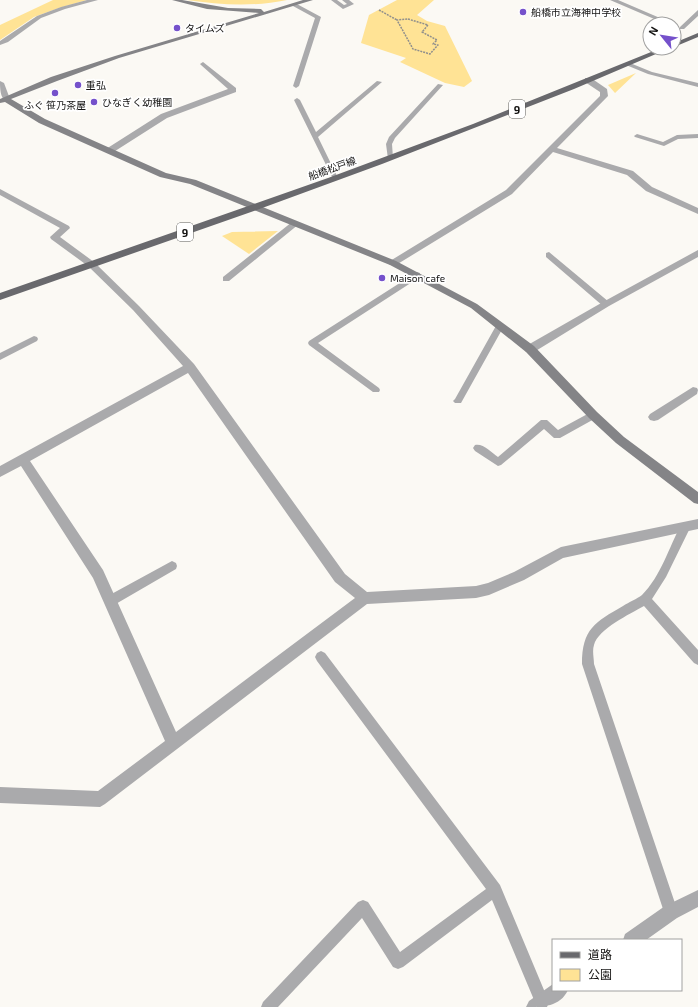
<svg xmlns="http://www.w3.org/2000/svg" width="698" height="1007" font-family="'Exo 2','Noto Sans JP',sans-serif">
<style>
.green{fill:#ffe395}
.lines{fill:none;stroke-linecap:round;stroke-linejoin:round}
.path{stroke:#908f8c;stroke-width:1.5;stroke-dasharray:2 1;stroke-linecap:butt}
.lane{fill:#aaaaac;fill-rule:evenodd}
.street{fill:#aaaaac;fill-rule:evenodd}
.secondary{fill:#848487;fill-rule:evenodd}
.primary{fill:#69696d;fill-rule:evenodd}
.poi-dot{fill:#7551cb;stroke:#fff;stroke-width:1.5}
.labels{text-anchor:middle;dominant-baseline:central;stroke-width:3.5;stroke-linejoin:round;paint-order:stroke}
.far-poi-label{font-size:10px;fill:#141312;stroke:#fff;text-anchor:start}
.far-street-label{font-size:10px;fill:#141312;stroke:#fff}
.shield{fill:#fff;stroke:#5a5a59;stroke-width:1}
.shield-label{font-size:11px;font-weight:bold;fill:#141312}
</style>
<rect width="100%" height="100%" fill="#fbf9f4"/>
<path class="green" d="M 53,0 L 87,0 L 59,8 L 34,17 L 0,40 L 0,25 Z
M 187,0 L 287,0 C 254,7 220,5 187,0 Z
M 397,0 L 434,0 L 417,15 L 427,21 L 445,26 L 472,81 L 464,87 L 445,83 L 400,62 L 406,58 L 361,43 L 369,15 Z
M 636,73 L 615,93 L 608,85 Z
M 278,231 L 249,254 L 222,236 L 232,232 Z"/>
<g class="lines">
<path class="path" d="M 379,10 L 397,20
M 408,19 L 428,25 L 422,32 L 437,40 L 433,44 L 438,45 L 430,54 L 413,49 L 397,20 Z"/>
<path class="lane" d="M 331,0 L 337,0 L 344,5 L 347,4 L 342,0 L 349,0 L 354,4 L 343,9 Z
M 610,0 L 618,0 L 674,24 L 666,24 Z
M 295,3 L 321,17 L 299,86 L 296,88 L 293,86 L 315,18 L 293,6 L 293,4 Z
M 626,63 L 630,63 L 652,72 L 698,83 L 698,87 L 648,74 L 626,65 Z
M 377,81 L 382,82 L 318,137 L 338,178 L 333,179 L 294,100 L 297,98 L 300,100 L 316,132 Z
M 438,84 L 443,85 L 395,138 L 392,144 L 393,158 L 388,159 L 386,144 L 389,137 Z
M 637,134 L 663,142 L 677,135 L 698,134 L 698,138 L 678,139 L 664,146 L 635,137 L 634,136 Z
M 292,222 L 295,222 L 299,224 L 229,281 L 223,281 L 223,277 Z
M 549,252 L 609,302 L 609,306 L 603,306 L 546,257 L 546,253 Z
M 417,272 L 420,273 L 420,277 L 318,343 L 379,388 L 380,390 L 379,392 L 373,392 L 309,345 L 308,343 L 309,341 Z
M 500,323 L 504,326 L 461,403 L 455,403 L 453,401 L 455,399 L 497,324 Z
M 34,336 L 37,337 L 38,339 L 37,341 L 0,360 L 0,353 Z
M 593,411 L 598,415 L 596,418 L 560,438 L 554,438 L 544,429 L 501,465 L 498,466 L 475,451 L 473,448 L 475,445 C 483,443 491,452 498,457 L 541,420 L 547,420 L 558,430 Z
M 685,523 L 689,525 L 690,528 L 666,577 L 652,599 L 698,650 L 698,665 L 694,663 L 644,606 C 630,614 598,629 594,645 C 592,651 594,658 594,664 L 678,912 L 676,917 L 671,919 L 666,917 L 664,912 L 582,664 C 582,629 595,622 623,606 C 629,602 637,599 642,595 C 661,576 669,547 681,525 Z
M 172,561 L 176,563 L 177,566 L 176,569 L 114,605 L 110,606 L 106,605 L 105,601 L 106,597 Z
M 321,651 L 325,653 L 500,885 L 549,1002 L 547,1007 L 537,1007 L 492,900 L 403,967 L 398,969 L 393,967 L 362,918 L 278,1007 L 261,1007 L 263,1002 L 358,902 L 363,900 L 368,902 L 400,952 L 486,889 L 317,661 L 315,657 L 317,653 Z"/>
<path class="street" d="M 87,0 L 98,0 L 65,9 L 41,18 L 8,42 L 0,45 L 0,41 L 37,16 L 61,7 Z
M 698,10 L 698,16 L 684,29 L 680,29 L 680,27 Z
M 203,62 L 236,88 L 236,92 L 167,118 L 112,153 L 106,153 L 106,149 L 161,114 L 228,89 L 201,65 L 200,64 Z
M 585,78 L 591,78 L 607,89 L 608,96 L 557,148 L 633,171 L 652,187 L 698,208 L 698,214 L 646,191 L 627,175 L 553,152 L 512,194 L 396,265 L 390,265 L 388,263 L 390,261 L 506,190 L 600,96 L 600,92 L 585,82 Z
M 0,81 L 4,83 L 10,99 L 9,101 L 6,101 C 0,98 0,88 0,81 Z
M 0,189 L 69,226 L 70,228 L 60,237 L 94,262 L 139,306 L 194,364 L 345,574 L 367,592 L 476,586 L 488,583 L 514,572 L 561,547 L 698,519 L 698,529 L 563,558 L 524,580 L 489,595 L 476,598 L 367,604 L 105,804 L 100,807 L 0,803 L 0,787 L 98,791 L 165,741 L 93,578 L 21,466 L 0,477 L 0,466 L 183,366 L 133,310 L 88,266 L 51,239 L 50,237 L 60,228 L 0,195 ZM 188,373 L 335,582 L 355,598 L 176,732 L 103,570 L 30,461 Z
M 698,250 L 698,257 L 609,306 L 534,352 L 526,352 L 525,349 L 526,346 L 603,302 Z
M 693,387 L 697,388 L 698,390 L 697,394 L 658,420 L 654,421 L 650,420 L 648,417 L 650,414 Z
M 698,890 L 698,907 L 677,918 L 646,940 L 623,940 L 625,934 L 665,906 Z
M 553,984 L 553,990 L 568,990 C 560,1007 543,1007 526,1007 L 529,1001 Z"/>
<path class="secondary" d="M 172,0 L 182,0 L 228,8 L 261,9 L 264,12 L 303,0 L 313,0 L 119,58 L 57,81 L 11,99 L 45,119 L 166,173 L 196,180 L 396,261 L 477,304 L 534,346 L 597,412 L 624,437 L 698,492 L 698,504 L 694,503 L 616,443 L 589,418 L 526,352 L 471,308 L 390,265 L 190,184 L 160,177 L 39,123 L 5,102 L 0,103 L 0,99 L 51,77 L 115,56 L 259,13 L 207,9 Z"/>
<path class="primary" d="M 698,33 L 698,37 L 674,47 L 674,43 Z
M 661,48 L 670,48 L 574,89 L 382,164 L 251,212 L 0,300 L 0,293 L 328,178 L 473,124 Z"/>
</g>
<g class="poi-dot">
<circle cx="523" cy="12" r="4"/>
<circle cx="177" cy="28" r="4"/>
<circle cx="78" cy="85" r="4"/>
<circle cx="55" cy="93" r="4"/>
<circle cx="94" cy="102" r="4"/>
<circle cx="382" cy="278" r="4"/>
</g>
<g class="labels">
<g class="far-poi-label">
<text x="531" y="12">船橋市立海神中学校</text>
<text x="185" y="28">タイムズ</text>
<text x="86" y="85">重弘</text>
<text x="102" y="102">ひなぎく幼稚園</text>
<text x="55" y="105" text-anchor="middle">ふぐ 笹乃茶屋</text>
<text x="390" y="278">Maison cafe</text>
</g>
<g class="far-street-label">
<text transform="translate(332 168) rotate(-20)">船橋松戸線</text>
</g>
<g class="shield">
<rect x="509" y="100" width="16" height="18" rx="3"/>
<rect x="177" y="223" width="16" height="18" rx="3"/>
</g>
<g class="shield-label">
<text x="517" y="109">9</text>
<text x="185" y="232">9</text>
</g>
</g>
<rect x="552" y="939" width="130" height="52" fill="#ffffff" stroke="#a1a1a0"/>
<rect x="560" y="952" width="20" height="6" fill="#69696d" stroke="#a1a1a0"/>
<text x="588" y="959" font-size="12" fill="#141312">道路</text>
<rect x="560" y="969" width="20" height="12" fill="#ffe395" stroke="#a1a1a0"/>
<text x="588" y="979" font-size="12" fill="#141312">公園</text>
<g transform="translate(662 36) rotate(300)"><circle r="19" fill="#ffffff" stroke="#a1a1a0"/>
<path d="M0-3L7 15L0 10L-7 15Z" fill="#7551cb"/>
<text y="-6" font-size="11" font-weight="bold" text-anchor="middle" fill="#141312">N</text>
</g>
</svg>
